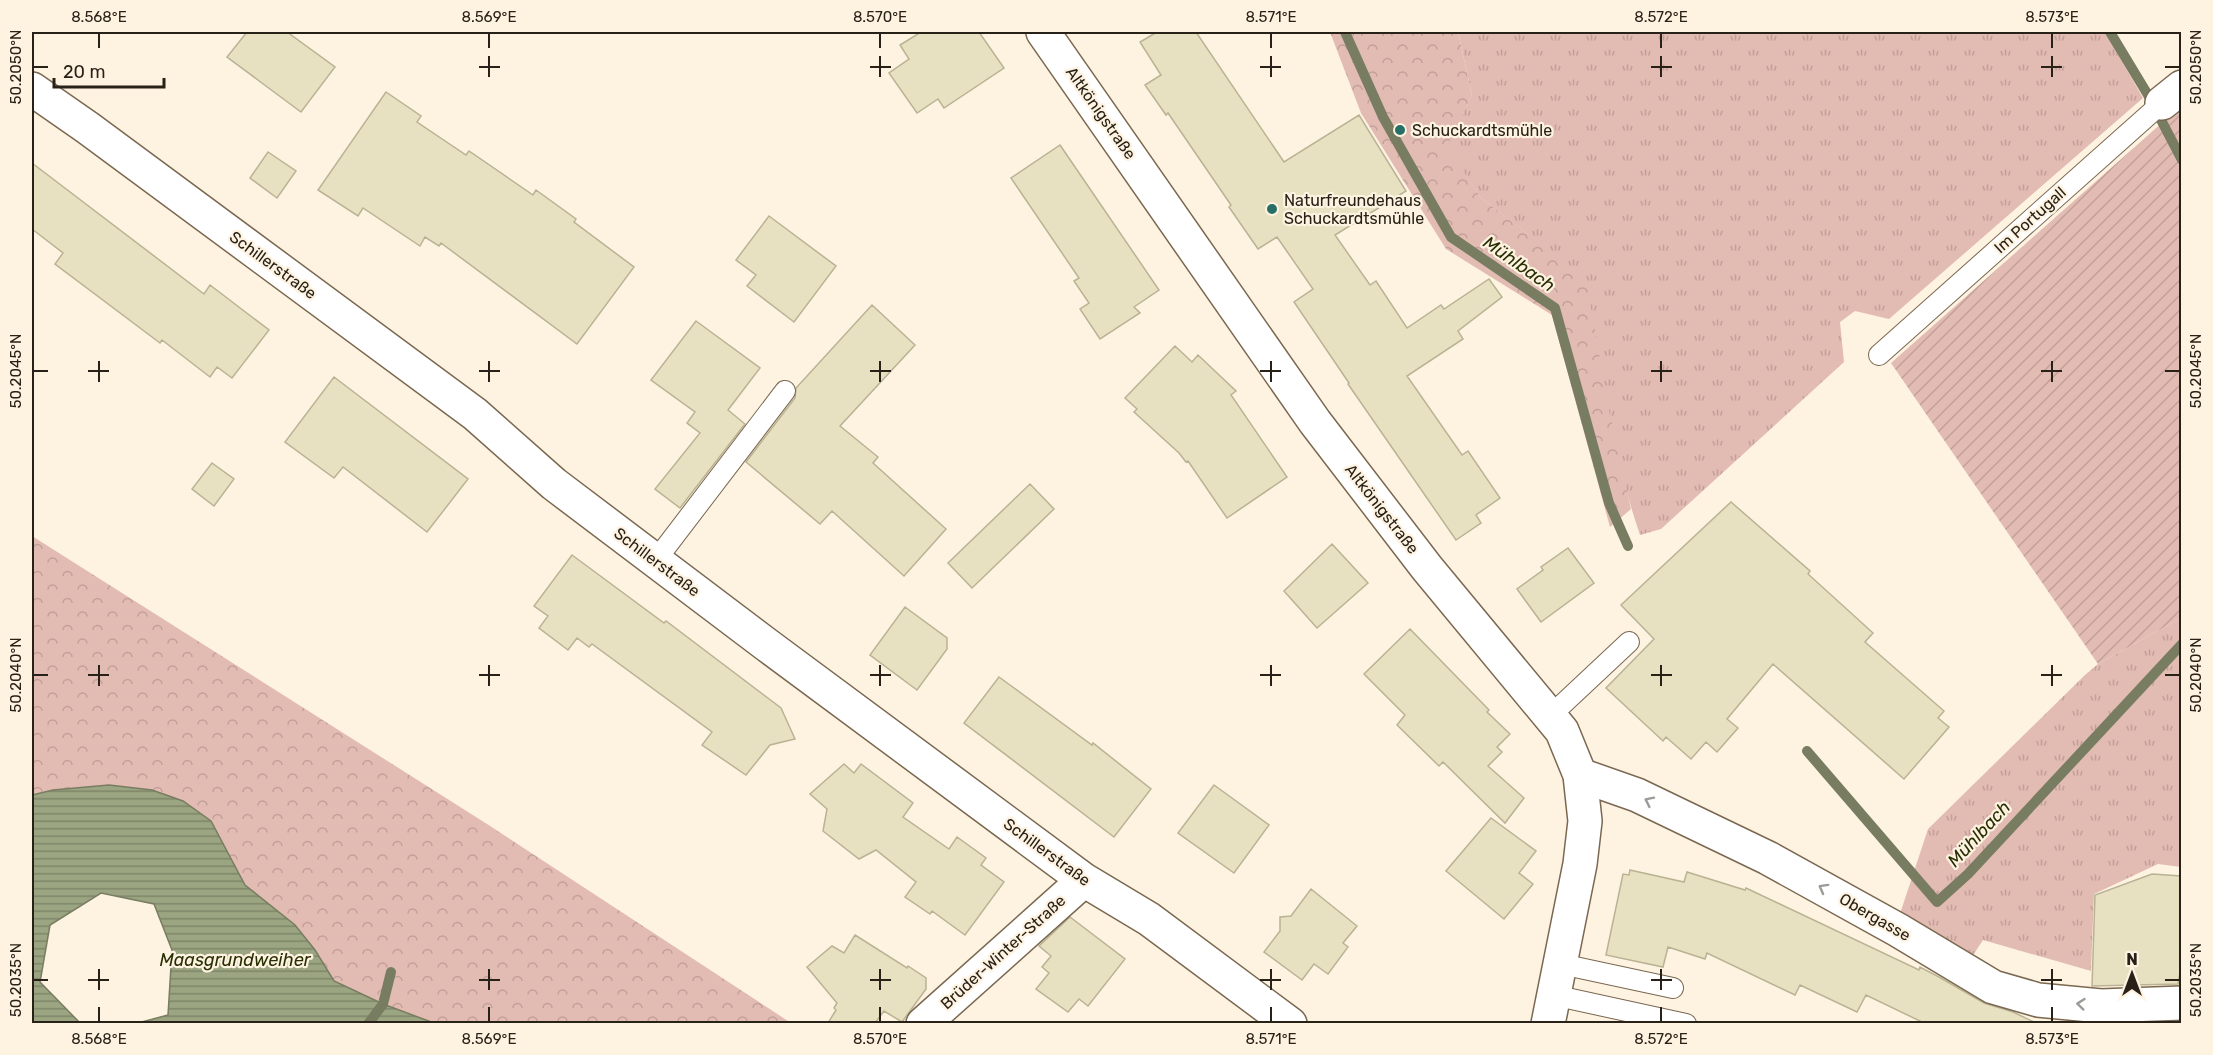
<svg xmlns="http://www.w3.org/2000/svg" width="2213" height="1055" font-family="Rubik,sans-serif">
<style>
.grass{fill:url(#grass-tufts)}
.forest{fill:url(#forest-crowns)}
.garden{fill:url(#garden-furrows)}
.water{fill:url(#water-rules);stroke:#787d61;stroke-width:1.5}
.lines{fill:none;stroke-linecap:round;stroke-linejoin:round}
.stream{stroke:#787d61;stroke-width:10}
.building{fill:#e7e1c1;stroke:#b9b394;stroke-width:1.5}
.lane-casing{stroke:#7a6850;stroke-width:22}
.street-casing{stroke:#7a6850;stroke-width:36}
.secondary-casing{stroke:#7a6850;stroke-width:36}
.lane{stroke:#fff;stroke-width:20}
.street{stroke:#fff;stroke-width:33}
.secondary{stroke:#fff;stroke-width:33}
.oneway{stroke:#9e9b97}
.ticks{fill:none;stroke:#282117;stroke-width:2}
.poi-dot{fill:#266f67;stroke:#fef2e1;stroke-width:2}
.labels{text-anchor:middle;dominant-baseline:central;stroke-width:4.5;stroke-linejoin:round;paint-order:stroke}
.street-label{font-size:16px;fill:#282117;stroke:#fef2e1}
.poi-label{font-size:16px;fill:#282117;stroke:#fef2e1;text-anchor:start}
.water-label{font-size:18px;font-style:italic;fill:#283003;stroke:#fef2e1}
.neatline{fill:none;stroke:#282117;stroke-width:2}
.ticks-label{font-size:15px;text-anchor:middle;fill:#282117}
</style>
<defs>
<pattern id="grass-tufts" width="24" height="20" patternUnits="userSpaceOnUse" patternTransform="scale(1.5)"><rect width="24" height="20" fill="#e2bbb3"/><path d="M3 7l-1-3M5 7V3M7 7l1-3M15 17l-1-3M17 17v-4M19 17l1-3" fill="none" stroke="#c2a099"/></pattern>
<pattern id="forest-crowns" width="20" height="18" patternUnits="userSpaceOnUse" patternTransform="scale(1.5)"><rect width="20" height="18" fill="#e2bbb3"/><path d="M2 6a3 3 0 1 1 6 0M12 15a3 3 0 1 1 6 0" fill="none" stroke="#c2a099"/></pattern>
<pattern id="garden-furrows" width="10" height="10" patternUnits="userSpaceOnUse" patternTransform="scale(1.5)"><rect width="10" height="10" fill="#e2bbb3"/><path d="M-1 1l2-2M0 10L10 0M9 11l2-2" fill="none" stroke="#c2a099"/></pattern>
<pattern id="water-rules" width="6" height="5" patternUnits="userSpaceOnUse" patternTransform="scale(1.5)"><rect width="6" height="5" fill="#9ba581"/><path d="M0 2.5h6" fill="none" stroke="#7e8669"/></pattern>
</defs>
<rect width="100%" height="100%" fill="#fef2e1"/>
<path class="grass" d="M 1458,32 L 2105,32 L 2143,98 L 1889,319 L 1855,311 L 1840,322 L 1844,362 L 1661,529 L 1640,535 C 1612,453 1600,365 1585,279 L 1481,198 L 1446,147 L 1472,95 Z
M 2181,618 L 2181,867 L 2158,864 L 2094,894 L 2091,971 L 1983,940 L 1966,966 L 1894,932 L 1928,829 L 2085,675 L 2098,664 Z"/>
<path class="forest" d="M 1330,32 L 1458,32 L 1472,95 L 1447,147 L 1481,198 L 1586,279 L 1608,406 L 1631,509 L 1610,527 L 1552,315 L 1446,249 L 1361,113 Z
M 32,536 L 487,824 L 791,1023 L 434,1023 L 383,1004 L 334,981 L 315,950 L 295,925 L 245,885 L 211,821 L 183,801 L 152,790 L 109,785 L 53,790 L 32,795 Z"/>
<path class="garden" d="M 2181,106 L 2181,618 L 2098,664 L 1891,363 Z"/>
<path class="water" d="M 109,785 L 152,790 L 183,801 L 211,821 L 245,885 L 295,925 L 315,950 L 334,981 L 383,1004 L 434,1023 L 138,1023 L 168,1015 L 172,950 L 154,904 L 101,893 L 50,925 L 40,982 L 80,1023 L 32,1023 L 32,795 L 53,790 Z"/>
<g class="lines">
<path class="stream" d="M 1345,32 L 1383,117 L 1451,237 L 1555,308 L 1609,503 L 1628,546
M 2110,32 L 2148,95 L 2182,160
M 1807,751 L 1937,902 L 1968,874 L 2182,644
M 368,1024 L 383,1004 L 391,972"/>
</g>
<path class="building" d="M 247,32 L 287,32 L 335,67 L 301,112 L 227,57 Z
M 921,32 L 979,32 L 1004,68 L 944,108 L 938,99 L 917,113 L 889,73 L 909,59 L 900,45 Z
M 1157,32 L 1196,32 L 1284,162 L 1359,115 L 1406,191 L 1335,235 L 1370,285 L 1376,281 L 1407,328 L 1441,305 L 1444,309 L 1489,279 L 1502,297 L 1458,331 L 1463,339 L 1407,376 L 1462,455 L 1468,451 L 1500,498 L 1476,515 L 1481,523 L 1456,540 L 1348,384 L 1349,383 L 1294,302 L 1313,289 L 1277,237 L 1258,249 L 1229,207 L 1231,205 L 1168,113 L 1166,115 L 1145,85 L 1161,75 L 1140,42 Z
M 386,92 L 421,116 L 417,122 L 466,155 L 469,151 L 533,195 L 536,190 L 576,219 L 574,222 L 634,267 L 577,344 L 441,243 L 439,246 L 425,237 L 420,246 L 363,208 L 358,216 L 318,190 Z
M 1060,145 L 1159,290 L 1134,307 L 1140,313 L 1100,339 L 1080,309 L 1089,303 L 1074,281 L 1079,278 L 1011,178 Z
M 268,152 L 296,171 L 277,198 L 250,178 Z
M 32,163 L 204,294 L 210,285 L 269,330 L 232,378 L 217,367 L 210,377 L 162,340 L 160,343 L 55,264 L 63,253 L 32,229 Z
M 769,216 L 836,266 L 794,322 L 747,286 L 756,275 L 736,260 Z
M 872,305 L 915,345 L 840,426 L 878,457 L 873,463 L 946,529 L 904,576 L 832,511 L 820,524 L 746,462 L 795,398 L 796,388 Z
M 696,321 L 760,368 L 728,410 L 745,424 L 680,508 L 655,489 L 700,433 L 687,423 L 695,412 L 651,380 Z
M 1175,346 L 1192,362 L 1198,355 L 1236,391 L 1231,395 L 1287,477 L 1227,518 L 1188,461 L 1186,462 L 1179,453 L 1134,412 L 1137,409 L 1125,398 Z
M 334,377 L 468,479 L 427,532 L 343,467 L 334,478 L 285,442 Z
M 212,463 L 234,479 L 214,506 L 192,489 Z
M 1030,484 L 1054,509 L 972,588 L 948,563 Z
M 1731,502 L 1810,571 L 1808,574 L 1873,633 L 1865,642 L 1944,711 L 1938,718 L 1949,727 L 1904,779 L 1773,664 L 1727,719 L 1738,728 L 1717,752 L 1706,742 L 1691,759 L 1666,737 L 1663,741 L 1606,688 L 1654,639 L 1621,605 Z
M 1332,544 L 1368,583 L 1317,628 L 1284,591 Z
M 1568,548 L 1594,583 L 1541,622 L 1517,589 L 1543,570 L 1541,567 Z
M 572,555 L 664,623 L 666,621 L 781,708 L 795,739 L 770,745 L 746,775 L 702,745 L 712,732 L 592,644 L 589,647 L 577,638 L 568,650 L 539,628 L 548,616 L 534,606 Z
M 905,607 L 947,638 L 947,649 L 917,690 L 870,655 Z
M 1410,629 L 1489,710 L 1487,712 L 1510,734 L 1497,747 L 1502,752 L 1488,766 L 1524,798 L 1505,823 L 1443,762 L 1439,766 L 1397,725 L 1405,715 L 1364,674 Z
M 999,677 L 1092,745 L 1093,743 L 1151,789 L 1114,837 L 964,723 Z
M 844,764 L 854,773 L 861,764 L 913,803 L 903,817 L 949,849 L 957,837 L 986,858 L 981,865 L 1004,882 L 965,935 L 932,911 L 930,914 L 905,897 L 916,882 L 876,850 L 859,859 L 823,831 L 827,809 L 810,794 Z
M 1214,785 L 1269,825 L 1234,873 L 1178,833 Z
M 1491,818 L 1536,851 L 1519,873 L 1533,884 L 1504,919 L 1446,871 Z
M 1630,870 L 1684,882 L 1687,872 L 1745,890 L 1746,888 L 1919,970 L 1920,967 L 1939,977 L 1984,1003 L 2013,1012 L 2036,1023 L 1924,1023 L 1866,995 L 1857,1012 L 1800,985 L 1795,995 L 1707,953 L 1705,959 L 1668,947 L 1663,967 L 1606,955 L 1623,874 L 1629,875 Z
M 2152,874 L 2181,876 L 2181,967 L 2178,984 L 2092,986 L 2095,895 Z
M 1311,889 L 1357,926 L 1343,943 L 1348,947 L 1328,974 L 1314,964 L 1302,980 L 1264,952 L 1280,931 L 1280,917 L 1291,916 Z
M 1070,917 L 1125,959 L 1088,1006 L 1079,999 L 1068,1012 L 1036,989 L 1049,973 L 1042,967 L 1051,956 L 1039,946 Z
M 855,935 L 907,968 L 908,966 L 926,978 L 926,989 L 902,1022 L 884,1011 L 875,1023 L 828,1023 L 836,1010 L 834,1008 L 837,1003 L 807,967 L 832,946 L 844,953 Z"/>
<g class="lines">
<g class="lane-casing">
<path id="lane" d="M 1879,355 L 2162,103
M 656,560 L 785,391
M 1550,716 L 1629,642
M 1561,964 L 1673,988
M 1553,995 L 1686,1024"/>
</g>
<g class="street-casing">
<path id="street" d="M 32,89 L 88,128 L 475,414 L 554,484 L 767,645 L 1084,880 L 1149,919 L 1290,1024
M 2162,103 L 2182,87
M 1580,775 L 1637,795 L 1768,858 L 1898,930 L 1993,987 L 2038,1000 L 2101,1006 L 2182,1003
M 923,1024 L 1084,880"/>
</g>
<g class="secondary-casing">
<path id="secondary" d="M 1043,32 L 1315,422 L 1427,568 L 1562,731 L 1580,775 L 1585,821 L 1580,864 L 1548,1024"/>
</g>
<use href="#lane" class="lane"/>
<use href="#street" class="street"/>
<use href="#secondary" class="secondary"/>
</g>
<defs><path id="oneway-chevron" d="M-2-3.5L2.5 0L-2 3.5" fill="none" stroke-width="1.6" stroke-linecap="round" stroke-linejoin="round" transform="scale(1.5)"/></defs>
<g class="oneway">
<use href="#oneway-chevron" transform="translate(1649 801) rotate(-154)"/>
<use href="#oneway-chevron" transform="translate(1823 888) rotate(-151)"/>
<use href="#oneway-chevron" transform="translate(2081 1004) rotate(-174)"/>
</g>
<path class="ticks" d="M 99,33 L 99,48M 489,33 L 489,48M 880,33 L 880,48M 1271,33 L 1271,48M 1661,33 L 1661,48M 2052,33 L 2052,48M 489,56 L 489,77M 880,56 L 880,77M 1271,56 L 1271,77M 1661,56 L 1661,77M 2052,56 L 2052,77M 33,67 L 48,67M 479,67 L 500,67M 870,67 L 891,67M 1260,67 L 1281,67M 1651,67 L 1672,67M 2041,67 L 2062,67M 2165,67 L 2180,67M 99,361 L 99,382M 489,361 L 489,382M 880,361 L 880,382M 1271,361 L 1271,382M 1661,361 L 1661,382M 2052,361 L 2052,382M 33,371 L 48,371M 88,371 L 109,371M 479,371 L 500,371M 870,371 L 891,371M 1260,371 L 1281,371M 1651,371 L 1672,371M 2041,371 L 2062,371M 2165,371 L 2180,371M 99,665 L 99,686M 489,665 L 489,686M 880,665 L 880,686M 1271,665 L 1271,686M 1661,665 L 1661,686M 2052,665 L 2052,686M 33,675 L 48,675M 88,675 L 109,675M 479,675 L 500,675M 870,675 L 891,675M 1260,675 L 1281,675M 1651,675 L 1672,675M 2041,675 L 2062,675M 2165,675 L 2180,675M 99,969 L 99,990M 489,969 L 489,990M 880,969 L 880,990M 1271,969 L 1271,990M 1661,969 L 1661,990M 2052,969 L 2052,990M 33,980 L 48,980M 88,980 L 109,980M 479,980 L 500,980M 870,980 L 891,980M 1260,980 L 1281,980M 1651,980 L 1672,980M 2041,980 L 2062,980M 2165,980 L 2180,980M 99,1007 L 99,1022M 489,1007 L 489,1022M 880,1007 L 880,1022M 1271,1007 L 1271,1022M 1661,1007 L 1661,1022M 2052,1007 L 2052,1022"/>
<g class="poi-dot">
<circle cx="1400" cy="130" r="6"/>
<circle cx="1272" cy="209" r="6"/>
</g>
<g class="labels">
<g class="street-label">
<text transform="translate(1101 113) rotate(55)">Altkönigstraße</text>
<text transform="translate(2030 220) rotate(-42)">Im Portugall</text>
<text transform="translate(273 265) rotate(36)">Schillerstraße</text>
<text transform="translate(1382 509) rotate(52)">Altkönigstraße</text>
<text transform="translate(657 562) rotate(37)">Schillerstraße</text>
<text transform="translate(1047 852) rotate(36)">Schillerstraße</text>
<text transform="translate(1875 917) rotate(30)">Obergasse</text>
<text transform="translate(1003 952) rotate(-42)">Brüder-Winter-Straße</text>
</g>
<g class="poi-label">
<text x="1412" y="130">Schuckardtsmühle</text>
<text x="1284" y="200">Naturfreundehaus<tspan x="1284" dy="18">Schuckardtsmühle</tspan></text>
</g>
<g class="water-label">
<text transform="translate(1519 264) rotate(35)">Mühlbach</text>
<text transform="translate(1979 834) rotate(-47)">Mühlbach</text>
<text x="235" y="960">Maasgrundweiher</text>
</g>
</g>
<rect width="2213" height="1055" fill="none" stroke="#fef2e1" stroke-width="66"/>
<g transform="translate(2132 974)" stroke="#fef2e1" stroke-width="4.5" paint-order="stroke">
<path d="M0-4.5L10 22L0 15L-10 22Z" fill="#282117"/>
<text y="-9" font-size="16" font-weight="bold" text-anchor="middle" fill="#282117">N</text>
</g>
<path d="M54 78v9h110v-9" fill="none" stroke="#282117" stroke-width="3"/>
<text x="63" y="78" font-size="18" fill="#282117" stroke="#fef2e1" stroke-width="4.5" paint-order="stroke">20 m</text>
<rect x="33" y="33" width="2147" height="989" class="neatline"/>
<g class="ticks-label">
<text x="99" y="22">8.568°E</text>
<text x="489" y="22">8.569°E</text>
<text x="880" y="22">8.570°E</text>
<text x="1271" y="22">8.571°E</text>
<text x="1661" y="22">8.572°E</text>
<text x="2052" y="22">8.573°E</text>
<text transform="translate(16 67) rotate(-90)" y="5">50.2050°N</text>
<text transform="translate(2196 67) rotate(-90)" y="5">50.2050°N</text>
<text transform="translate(16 371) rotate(-90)" y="5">50.2045°N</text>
<text transform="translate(2196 371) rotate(-90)" y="5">50.2045°N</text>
<text transform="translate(16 675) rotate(-90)" y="5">50.2040°N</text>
<text transform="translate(2196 675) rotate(-90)" y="5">50.2040°N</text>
<text transform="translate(16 980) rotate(-90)" y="5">50.2035°N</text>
<text transform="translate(2196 980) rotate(-90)" y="5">50.2035°N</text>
<text x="99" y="1044">8.568°E</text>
<text x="489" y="1044">8.569°E</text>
<text x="880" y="1044">8.570°E</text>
<text x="1271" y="1044">8.571°E</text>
<text x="1661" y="1044">8.572°E</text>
<text x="2052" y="1044">8.573°E</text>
</g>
</svg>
